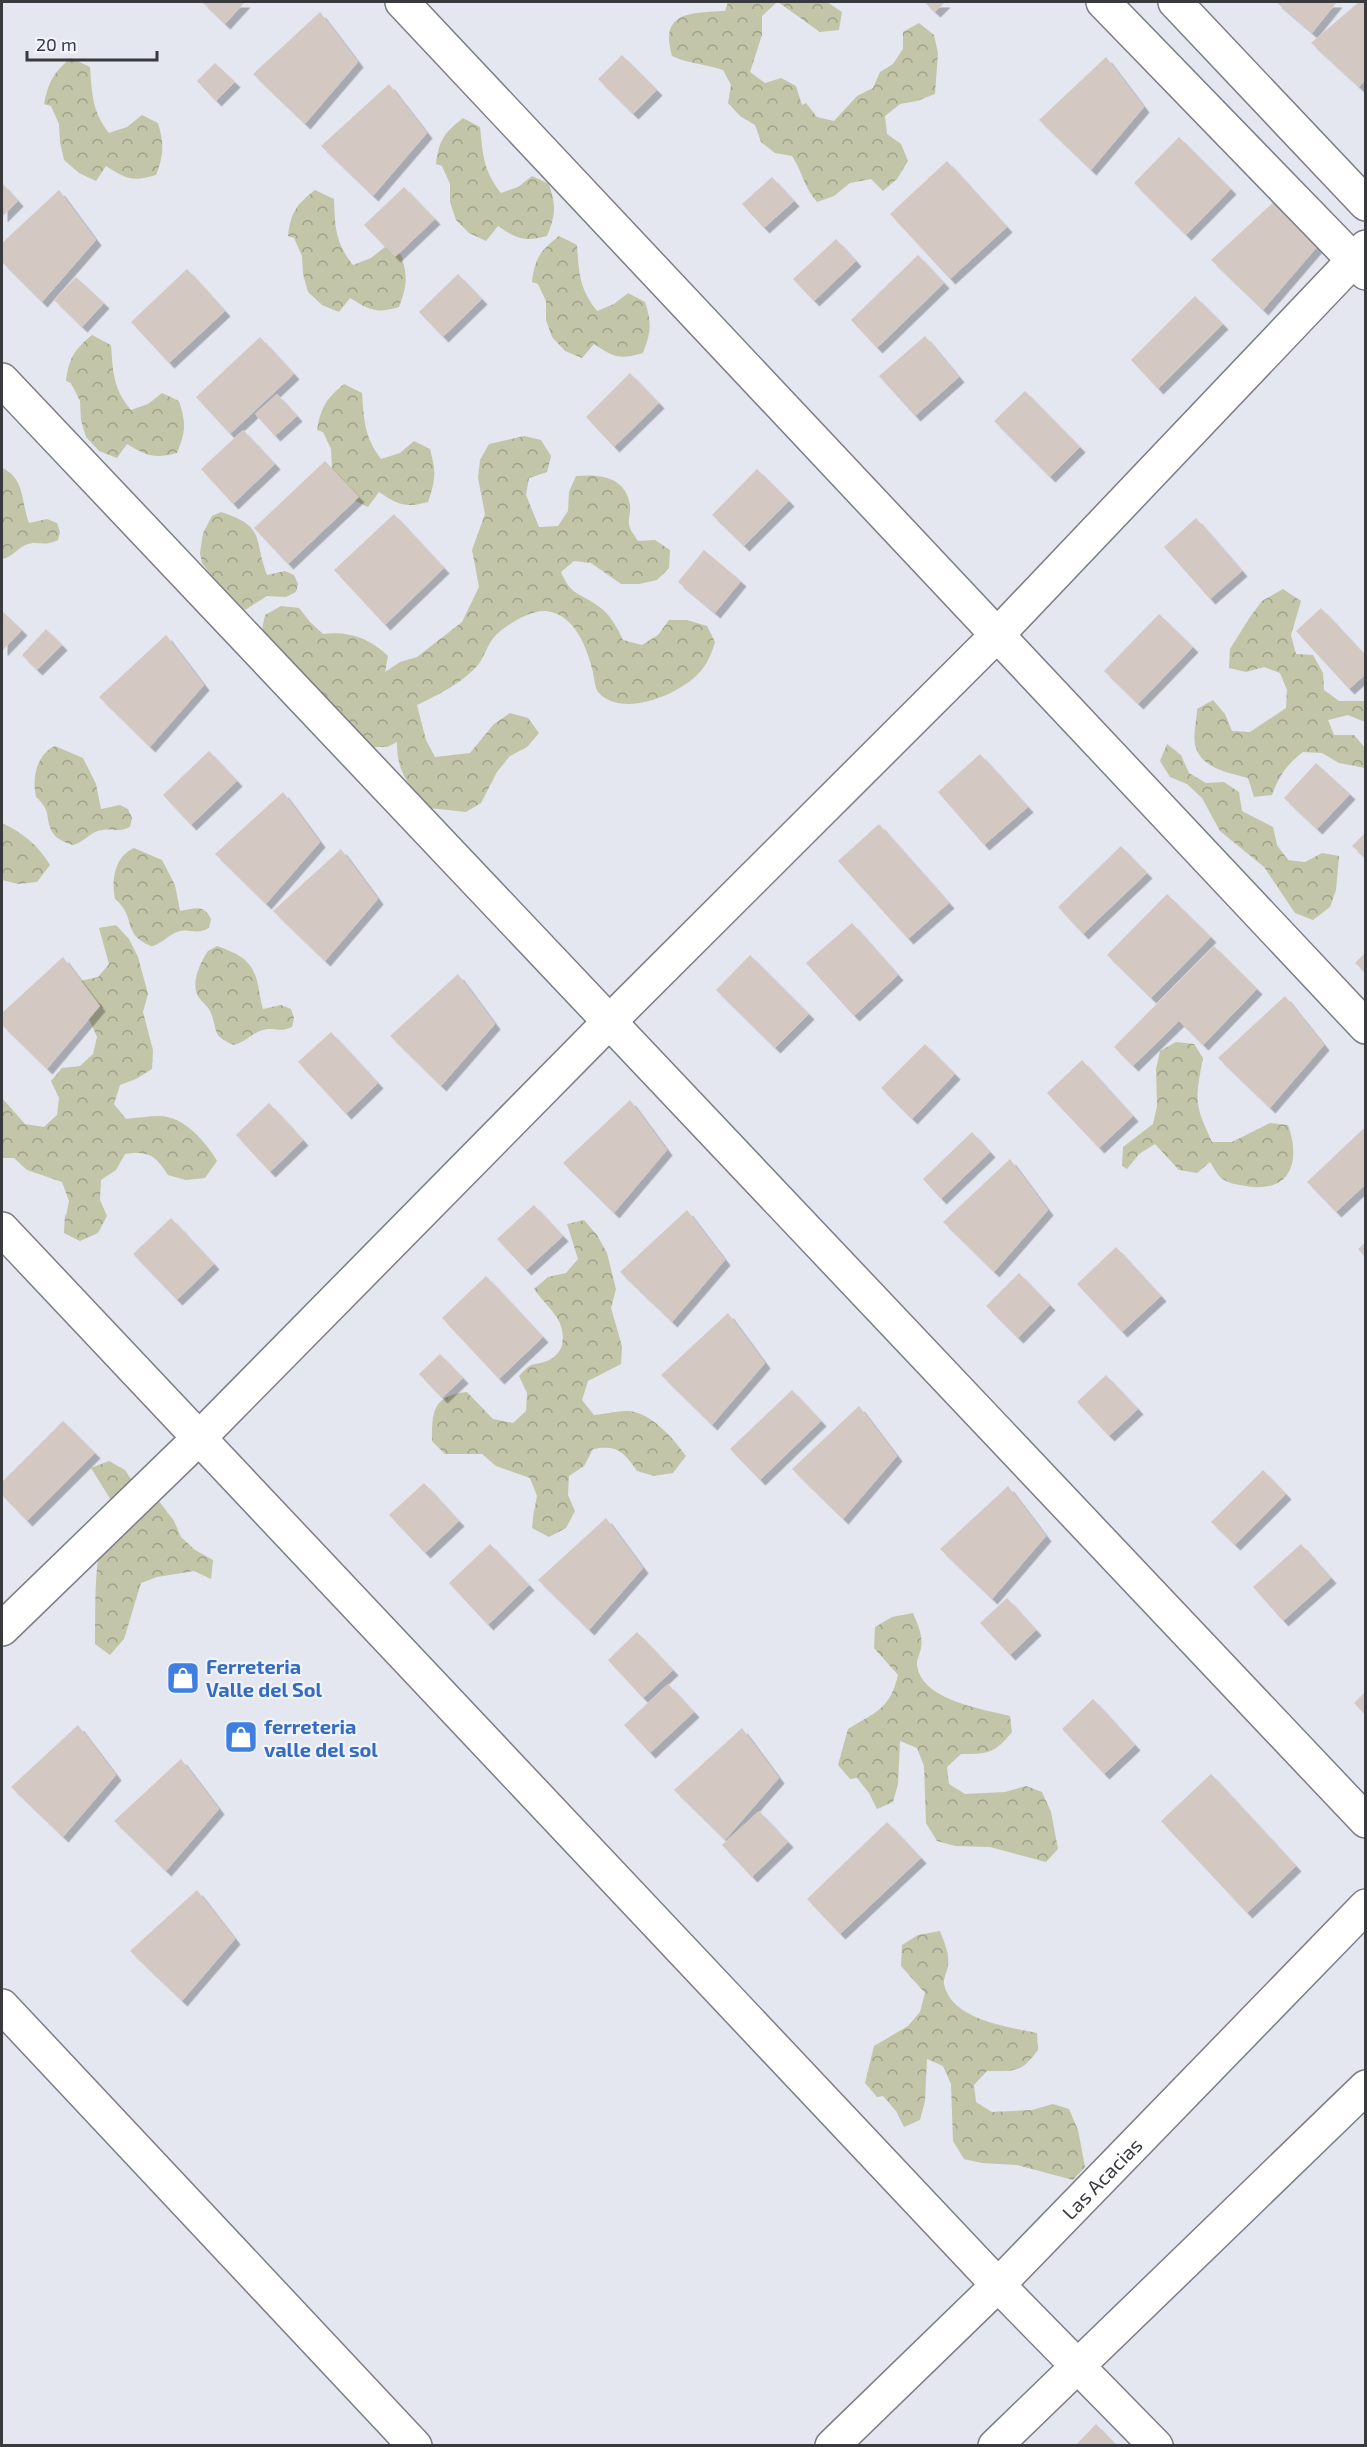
<svg xmlns="http://www.w3.org/2000/svg" width="1367" height="2447" font-family="'Exo 2',sans-serif">
<style>
.forest{fill:url(#forest-crowns)}
.building{fill:#d3c9c2;filter:url(#shadow)}
.lines{fill:none;stroke-linecap:round;stroke-linejoin:round}
.minor-casing{stroke:#7c7e87;stroke-width:36}
.minor{stroke:#fff;stroke-width:33}
.labels{text-anchor:middle;dominant-baseline:central;stroke-width:4.5;stroke-linejoin:round;paint-order:stroke}
.shop-label{font-size:20px;font-weight:bold;fill:#366cbe;stroke:#f1f3fe;text-anchor:start}
.street-label{font-size:20px;fill:#393a3e;stroke:#f1f3fe}
</style>
<defs>
<pattern id="forest-crowns" width="20" height="18" patternUnits="userSpaceOnUse" patternTransform="scale(1.5)"><rect width="20" height="18" fill="#c2c5a8"/><path d="M2 6a3 3 0 1 1 6 0M12 15a3 3 0 1 1 6 0" fill="none" stroke="#9fa18a"/></pattern>
<filter id="shadow"><feDropShadow dx="5.5" dy="5.5" stdDeviation="0" flood-color="#0004"/></filter>
</defs>
<rect width="100%" height="100%" fill="#e4e6f0"/>
<path class="forest" d="M 728,2 L 777,2 L 762,16 L 762,35 L 750,72 L 765,83 L 781,78 L 796,86 L 802,105 L 806,103 L 817,117 L 834,121 L 857,96 L 873,88 L 880,72 L 893,64 L 903,49 L 903,32 L 919,23 L 934,35 L 938,53 L 935,94 L 917,101 L 900,104 L 885,116 L 887,134 L 901,144 L 908,161 L 897,179 L 883,191 L 871,179 L 850,183 L 834,196 L 817,202 C 803,185 803,173 792,156 L 775,153 L 761,142 L 755,125 L 740,116 L 728,103 L 731,85 L 723,70 C 706,64 689,64 672,56 C 659,11 691,13 725,11 Z
M 778,2 L 827,2 L 842,12 L 839,30 L 820,32 Z
M 71,58 L 90,67 C 92,94 92,111 109,133 L 127,127 L 142,115 L 158,123 C 164,143 164,156 156,175 C 133,182 126,179 106,166 L 96,181 L 79,173 L 64,160 L 60,142 L 59,124 L 51,106 L 44,104 C 49,81 53,73 71,58 Z
M 463,118 L 480,127 C 483,155 483,170 501,193 L 518,187 L 532,176 L 549,184 C 556,206 556,214 547,236 C 524,242 517,239 498,226 L 486,241 L 469,233 L 456,220 L 450,202 L 450,184 L 442,166 L 436,164 C 439,140 444,133 463,118 Z
M 315,190 L 334,199 C 335,227 335,242 353,265 L 371,258 L 385,247 L 401,255 C 408,277 407,286 399,307 C 377,314 369,310 350,298 L 339,312 L 322,305 L 308,292 L 303,274 L 302,256 L 294,238 L 288,236 C 291,212 296,205 315,190 Z
M 559,236 L 577,245 C 579,273 579,288 597,311 L 614,304 L 628,293 L 645,302 C 652,323 651,332 643,353 C 620,360 613,357 594,344 L 582,358 L 565,351 L 552,337 L 546,320 L 546,301 L 538,284 L 532,282 C 535,258 540,251 559,236 Z
M 92,335 L 111,345 C 113,372 113,389 131,410 L 148,404 L 162,393 L 179,401 C 186,423 186,431 177,453 C 154,459 147,456 127,444 L 117,458 L 99,451 L 86,437 L 81,420 L 80,401 L 71,383 L 66,381 C 69,358 74,350 92,335 Z
M 344,384 L 362,393 C 364,420 364,436 381,459 L 400,453 L 414,441 L 430,449 C 436,471 436,480 428,502 C 406,508 398,505 379,492 L 368,507 L 351,499 L 337,486 L 332,468 L 331,449 L 323,432 L 317,430 C 321,407 326,399 344,384 Z
M 524,436 L 541,440 L 551,456 L 547,472 L 529,478 L 526,495 L 539,527 L 558,526 L 568,511 L 569,492 L 576,476 C 600,474 626,477 630,505 C 631,512 628,518 629,524 C 629,529 635,536 638,541 L 655,540 L 670,550 L 669,568 L 657,580 L 639,584 L 621,584 L 591,563 L 574,561 L 561,572 C 571,596 579,592 598,606 C 610,614 617,627 623,640 L 642,645 L 658,635 L 669,620 L 687,620 L 707,626 L 715,642 C 711,655 707,665 698,674 C 678,695 622,718 599,693 C 595,689 594,678 593,672 C 587,648 575,614 546,611 C 530,610 508,624 497,634 C 488,642 485,656 478,665 C 462,683 438,695 417,705 L 426,740 L 435,757 L 470,753 L 494,724 L 510,713 L 528,718 L 539,733 L 527,747 L 510,756 L 497,772 L 481,803 L 466,812 L 429,808 C 409,784 397,775 397,742 L 387,747 L 370,747 L 336,707 L 301,692 L 261,634 L 265,615 L 281,606 L 299,608 L 310,622 L 323,634 C 349,631 369,638 388,656 L 385,672 L 400,662 L 417,657 L 462,622 L 479,587 L 472,550 L 485,514 L 478,478 L 480,460 L 489,444 Z
M 2,468 C 25,478 21,502 29,523 L 47,519 L 57,523 L 60,532 L 58,540 C 44,547 39,541 28,544 C 18,547 13,557 2,559 Z
M 221,512 C 267,527 253,539 267,575 L 285,571 L 294,575 L 298,584 L 296,592 L 286,597 L 267,596 L 245,610 L 239,611 L 218,599 L 214,579 L 202,563 L 200,553 L 203,533 L 212,516 Z
M 1283,589 L 1301,601 L 1291,635 L 1296,654 L 1313,655 L 1323,673 L 1324,690 L 1339,701 L 1365,701 L 1365,722 L 1348,715 L 1328,720 L 1334,735 L 1354,735 L 1365,748 L 1365,768 L 1339,763 L 1322,753 L 1303,752 C 1287,764 1279,776 1272,795 L 1254,797 L 1248,778 C 1230,773 1203,769 1196,748 C 1192,738 1197,720 1197,709 L 1213,700 L 1225,714 L 1232,731 L 1250,732 L 1286,708 L 1287,690 L 1280,673 L 1264,667 L 1246,672 L 1229,668 L 1230,649 L 1250,617 L 1262,601 Z
M 1167,744 L 1181,755 L 1189,773 L 1206,783 L 1224,782 L 1239,792 L 1242,811 L 1273,827 L 1277,845 L 1288,860 L 1305,862 L 1322,853 L 1339,856 L 1336,890 L 1330,907 L 1313,920 L 1295,913 L 1264,867 L 1220,831 L 1202,798 L 1187,784 L 1170,777 L 1160,761 Z
M 55,746 L 83,758 L 96,784 L 101,809 L 120,805 L 128,809 L 132,818 L 130,827 C 117,833 114,828 102,830 C 91,831 83,843 73,845 C 69,844 57,840 53,833 C 44,819 53,812 36,797 C 32,778 36,755 55,746 Z
M 2,823 C 23,833 38,845 50,865 L 37,882 L 18,884 L 2,880 Z
M 134,848 L 162,860 L 175,885 L 180,911 C 195,908 204,904 211,919 L 209,928 C 196,935 192,929 180,931 C 168,934 162,945 149,947 L 151,946 C 121,934 137,917 115,899 C 111,880 115,856 134,848 Z
M 116,925 L 129,939 L 138,957 L 148,994 L 143,1012 L 153,1050 L 152,1069 L 136,1079 L 120,1085 L 114,1104 L 126,1119 C 137,1118 148,1116 159,1116 C 184,1116 206,1142 217,1161 L 205,1178 L 186,1180 L 168,1175 C 155,1155 149,1151 125,1154 L 116,1170 L 101,1180 L 100,1200 L 107,1216 L 98,1233 L 80,1241 L 64,1233 L 65,1214 L 66,1216 L 69,1201 L 62,1182 L 27,1170 L 14,1158 L 2,1158 L 2,1098 L 25,1124 L 44,1127 L 57,1115 L 59,1098 L 51,1081 L 62,1068 L 80,1066 L 93,1054 L 97,1037 L 90,1021 L 76,1009 L 80,981 L 98,977 L 109,964 L 99,928 Z
M 217,946 C 239,954 253,960 258,985 C 260,993 260,1001 263,1009 L 281,1005 L 291,1009 L 294,1018 L 292,1027 C 279,1033 274,1027 263,1030 C 251,1033 245,1044 232,1045 L 234,1045 C 212,1036 218,1032 211,1013 C 209,1007 204,1004 200,999 C 189,985 200,963 208,951 Z
M 1176,1042 L 1194,1044 L 1203,1058 C 1195,1100 1194,1103 1212,1142 L 1232,1142 L 1270,1123 L 1288,1125 C 1301,1161 1291,1194 1246,1186 C 1238,1185 1226,1183 1220,1177 C 1216,1173 1213,1166 1210,1162 L 1197,1173 L 1179,1170 L 1155,1144 L 1139,1154 L 1127,1169 L 1122,1166 L 1123,1147 L 1153,1124 L 1157,1106 L 1156,1069 L 1160,1051 Z
M 584,1220 L 597,1235 L 607,1253 L 616,1289 L 611,1308 L 622,1346 L 621,1364 L 588,1381 L 582,1400 L 594,1415 C 605,1414 616,1411 627,1411 C 650,1411 674,1439 686,1456 L 673,1473 L 654,1476 L 637,1471 C 623,1451 617,1445 593,1449 L 584,1466 L 569,1476 L 568,1495 L 575,1511 L 566,1528 L 549,1537 L 532,1528 L 534,1509 L 534,1512 L 537,1496 L 530,1478 L 496,1466 L 482,1454 L 445,1454 L 432,1441 C 432,1410 433,1396 467,1392 L 493,1419 L 513,1423 L 526,1411 L 527,1393 L 519,1376 C 534,1360 529,1367 547,1361 C 553,1359 561,1351 562,1345 C 567,1319 547,1308 534,1289 L 548,1277 L 566,1273 L 578,1259 L 567,1224 Z
M 109,1461 L 125,1470 L 135,1485 L 152,1492 L 174,1521 L 181,1537 L 195,1550 L 213,1560 L 211,1579 L 194,1571 L 157,1577 L 141,1583 L 124,1639 L 110,1655 L 95,1644 C 96,1597 92,1549 114,1505 L 91,1468 Z
M 913,1613 C 918,1625 923,1635 921,1648 C 920,1654 916,1661 917,1666 C 923,1701 983,1709 1010,1716 L 1012,1732 C 994,1754 988,1754 961,1754 L 947,1767 L 949,1784 L 965,1794 L 1005,1792 L 1026,1786 L 1042,1792 L 1051,1812 L 1058,1849 L 1046,1862 L 990,1847 L 955,1846 L 937,1841 L 926,1823 L 924,1766 L 917,1748 L 900,1741 L 898,1784 L 893,1802 L 877,1809 L 869,1793 L 857,1778 L 850,1779 L 838,1765 L 848,1729 C 876,1712 890,1709 898,1675 L 874,1648 L 875,1627 L 892,1617 Z
M 940,1931 C 944,1942 950,1954 948,1966 C 947,1972 943,1979 944,1984 C 951,2020 1009,2027 1037,2033 L 1038,2050 C 1021,2073 1016,2071 987,2071 L 974,2085 L 976,2102 L 992,2112 L 1032,2110 L 1053,2104 L 1069,2109 L 1078,2130 L 1085,2167 L 1073,2180 L 1017,2165 L 982,2163 L 964,2159 L 953,2141 L 951,2084 L 943,2066 L 927,2059 L 925,2101 L 920,2120 L 904,2127 L 896,2111 L 883,2096 L 877,2097 L 865,2083 L 874,2046 L 908,2026 L 920,2012 L 925,1993 L 901,1966 L 902,1945 L 918,1935 Z"/>
<path class="building" d="M 202,2 L 245,2 L 225,24 Z
M 924,2 L 945,2 L 935,12 Z
M 1276,2 L 1337,2 L 1312,33 Z
M 1359,2 L 1366,2 L 1366,79 L 1359,87 L 1311,43 Z
M 320,12 L 358,62 L 305,124 L 253,74 Z
M 622,55 L 657,90 L 633,114 L 598,79 Z
M 1106,57 L 1144,107 L 1091,170 L 1039,120 Z
M 215,63 L 235,82 L 216,101 L 197,81 Z
M 389,84 L 427,133 L 373,196 L 321,146 Z
M 1179,137 L 1231,189 L 1186,235 L 1134,183 Z
M 947,161 L 1007,227 L 950,279 L 890,214 Z
M 772,177 L 794,201 L 764,228 L 742,204 Z
M 2,183 L 18,201 L 2,217 Z
M 404,187 L 435,219 L 395,257 L 364,225 Z
M 59,190 L 96,240 L 42,302 L 2,262 L 2,243 Z
M 1279,197 L 1317,247 L 1263,310 L 1211,260 Z
M 836,239 L 856,261 L 814,301 L 793,279 Z
M 918,255 L 944,283 L 877,348 L 851,320 Z
M 187,269 L 225,311 L 169,363 L 131,322 Z
M 458,274 L 482,299 L 443,337 L 419,312 Z
M 76,277 L 104,303 L 82,327 L 54,300 Z
M 1195,296 L 1223,324 L 1158,389 L 1131,360 Z
M 925,336 L 959,377 L 915,416 L 879,376 Z
M 260,337 L 294,374 L 230,434 L 196,397 Z
M 630,373 L 659,403 L 614,447 L 586,417 Z
M 1025,391 L 1080,447 L 1050,477 L 994,421 Z
M 277,394 L 297,416 L 275,436 L 255,414 Z
M 243,430 L 275,464 L 233,504 L 201,469 Z
M 325,461 L 359,497 L 288,564 L 254,528 Z
M 757,469 L 789,501 L 744,546 L 712,515 Z
M 394,514 L 444,568 L 385,625 L 334,570 Z
M 1196,518 L 1242,571 L 1210,599 L 1164,547 Z
M 704,550 L 741,581 L 715,613 L 678,582 Z
M 1321,608 L 1366,656 L 1366,674 L 1349,689 L 1296,631 Z
M 2,611 L 22,630 L 2,651 Z
M 1159,614 L 1193,647 L 1138,704 L 1104,671 Z
M 46,629 L 62,645 L 37,670 L 22,655 Z
M 166,635 L 204,685 L 150,747 L 99,697 Z
M 209,751 L 237,781 L 191,825 L 163,795 Z
M 980,754 L 1028,807 L 984,845 L 938,792 Z
M 1316,763 L 1350,794 L 1317,829 L 1284,798 Z
M 283,792 L 320,842 L 266,904 L 215,854 Z
M 879,824 L 949,903 L 908,939 L 838,861 Z
M 1366,832 L 1366,858 L 1352,846 Z
M 1121,846 L 1147,873 L 1083,934 L 1058,907 Z
M 341,849 L 378,899 L 325,961 L 273,911 Z
M 1167,894 L 1211,937 L 1151,998 L 1107,955 Z
M 852,923 L 898,975 L 854,1016 L 806,963 Z
M 1214,946 L 1257,989 L 1203,1045 L 1179,1021 L 1133,1066 L 1114,1047 Z
M 1366,952 L 1366,973 L 1355,963 Z
M 750,955 L 809,1014 L 775,1048 L 716,990 Z
M 63,957 L 100,1006 L 47,1069 L 2,1025 L 2,1013 Z
M 458,974 L 495,1024 L 441,1086 L 390,1036 Z
M 1285,996 L 1324,1045 L 1270,1108 L 1218,1058 Z
M 331,1032 L 378,1083 L 346,1114 L 298,1062 Z
M 925,1044 L 955,1074 L 912,1119 L 881,1088 Z
M 1082,1060 L 1133,1116 L 1099,1148 L 1047,1093 Z
M 630,1100 L 667,1150 L 614,1213 L 563,1163 Z
M 269,1103 L 303,1140 L 270,1172 L 236,1135 Z
M 1363,1129 L 1366,1131 L 1366,1184 L 1336,1212 L 1307,1182 Z
M 972,1132 L 990,1152 L 941,1199 L 923,1179 Z
M 1010,1159 L 1048,1210 L 994,1272 L 943,1222 Z
M 534,1205 L 563,1236 L 526,1270 L 497,1239 Z
M 687,1210 L 725,1260 L 672,1322 L 620,1272 Z
M 171,1218 L 214,1264 L 177,1300 L 133,1254 Z
M 1366,1242 L 1366,1258 L 1358,1249 Z
M 1116,1247 L 1161,1296 L 1122,1332 L 1077,1284 Z
M 1019,1273 L 1050,1305 L 1018,1338 L 986,1306 Z
M 486,1276 L 543,1337 L 499,1379 L 442,1318 Z
M 728,1313 L 765,1363 L 712,1425 L 661,1375 Z
M 440,1354 L 463,1378 L 442,1398 L 419,1374 Z
M 1106,1375 L 1138,1409 L 1109,1436 L 1077,1402 Z
M 792,1390 L 821,1421 L 760,1480 L 730,1449 Z
M 859,1406 L 897,1456 L 843,1519 L 792,1469 Z
M 63,1421 L 95,1453 L 27,1521 L 2,1495 L 2,1482 Z
M 1263,1470 L 1286,1494 L 1235,1545 L 1211,1522 Z
M 424,1483 L 459,1521 L 425,1553 L 389,1515 Z
M 1008,1486 L 1046,1536 L 992,1599 L 940,1549 Z
M 606,1518 L 643,1568 L 589,1630 L 538,1580 Z
M 490,1544 L 529,1585 L 488,1625 L 449,1583 Z
M 1301,1544 L 1331,1578 L 1283,1621 L 1253,1587 Z
M 1007,1598 L 1036,1630 L 1010,1655 L 980,1623 Z
M 637,1632 L 673,1670 L 643,1698 L 608,1660 Z
M 668,1684 L 694,1712 L 650,1753 L 624,1725 Z
M 1366,1691 L 1366,1715 L 1354,1703 Z
M 1093,1699 L 1135,1745 L 1104,1774 L 1062,1729 Z
M 78,1725 L 116,1775 L 63,1837 L 11,1787 Z
M 742,1728 L 779,1778 L 725,1840 L 674,1790 Z
M 181,1759 L 219,1809 L 166,1871 L 114,1821 Z
M 1211,1774 L 1296,1866 L 1247,1913 L 1161,1821 Z
M 759,1811 L 788,1842 L 752,1877 L 722,1845 Z
M 887,1822 L 921,1858 L 840,1934 L 807,1899 Z
M 197,1890 L 235,1939 L 182,2001 L 130,1951 Z
M 1096,2424 L 1117,2446 L 1075,2446 Z"/>
<g class="lines">
<g class="minor-casing">
<g id="minor">
<path d="M 402,2 L 1366,1027"/>
<path d="M 1103,2 L 1366,273"/>
<path d="M 1175,2 L 1366,204"/>
<path d="M 2,380 L 1366,1821"/>
<path d="M 2,1229 L 998,2285 L 1156,2446"/>
<path d="M 2,1629 L 199,1438 L 609,1022 L 998,634 L 1366,247"/>
<path d="M 2,2006 L 415,2446"/>
<path id="s1" d="M 832,2446 L 998,2285 L 1366,1906"/>
<path d="M 995,2446 L 1366,2087"/>
</g>
</g>
<use href="#minor" class="minor"/>
</g>
<defs>
<g id="shop-square" transform="scale(1.725)"><rect x="-9" y="-9" width="18" height="18" rx="4" fill="#3f7fe0" stroke="#f1f3fe"/><path d="M-5-2.5h2.3a2.7 3.5 0 0 1 5.4 0H5L5.5 6h-11ZM-1.5-2.5h3a1.5 2.3 0 0 0-3 0Z" fill="#fff"/></g>
</defs>
<g fill-rule="evenodd">
<use href="#shop-square" x="183" y="1678"/>
<use href="#shop-square" x="241" y="1737"/>
</g>
<g class="labels">
<g class="shop-label">
<text x="206" y="1666">Ferreteria<tspan x="206" dy="23">Valle del Sol</tspan></text>
<text x="264" y="1726">ferreteria<tspan x="264" dy="23">valle del sol</tspan></text>
</g>
<g class="street-label">
<text stroke="none"><textPath href="#s1" startOffset="380">Las Acacias</textPath></text>
</g>
</g>
<rect width="1367" height="2447" fill="none" stroke="#393a3e" stroke-width="6"/>
<path d="M27 51v9h130v-9" fill="none" stroke="#393a3e" stroke-width="3"/>
<text x="36" y="51" font-size="18" fill="#393a3e" stroke="#f1f3fe" stroke-width="4.5" paint-order="stroke">20 m</text>
</svg>
